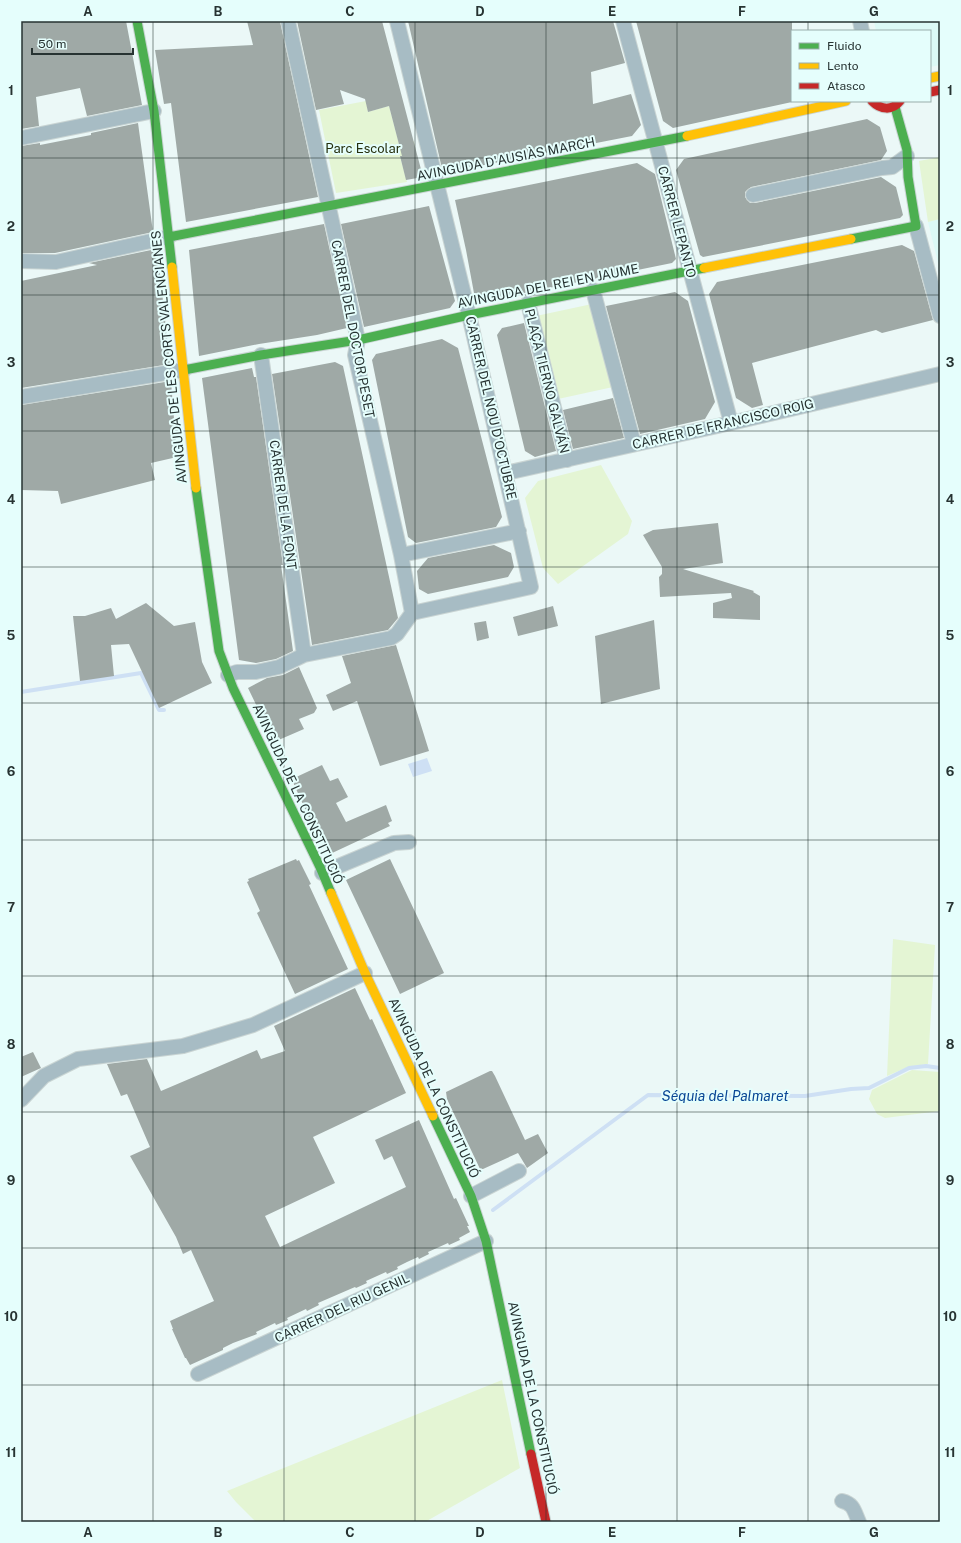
<svg xmlns="http://www.w3.org/2000/svg" width="961" height="1543" font-family="'Public Sans',sans-serif">
<style>
.built{fill:#dcf9f6}
.green{fill:#e4f5d4}
.water{fill:#cee0f4}
.lines{fill:none;stroke-linecap:round;stroke-linejoin:round}
.stream{stroke:#cee0f4;stroke-width:4}
.building{fill:#9fa9a6}
.street-casing{stroke:#c9d4d3;stroke-width:16}
.fast-casing{stroke:#c9d4d3;stroke-width:11}
.slow-casing{stroke:#c9d4d3;stroke-width:11}
.jam-casing{stroke:#c9d4d3;stroke-width:11}
.street{stroke:#a7bcc4;stroke-width:14}
.fast{stroke:#4caf50;stroke-width:9}
.slow{stroke:#ffc107;stroke-width:9}
.jam{stroke:#c62828;stroke-width:9}
.grid{fill:none;stroke:#273332;stroke-width:1;stroke-opacity:0.55}
.labels{text-anchor:middle;dominant-baseline:central;stroke-width:4;stroke-linejoin:round;paint-order:stroke}
.park-label{font-size:13px;fill:#252f0c;stroke:#e5fefc}
.street-label{font-size:13px;fill:#273332;stroke:#e5fefc}
.water-label{font-size:14px;font-style:italic;fill:#094695;stroke:#e5fefc}
.neatline{fill:none;stroke:#273332;stroke-width:1.5}
.grid-label{font-size:13px;text-anchor:middle;font-weight:bold;fill:#273332}
</style>
<rect width="100%" height="100%" fill="#ebf8f7"/>
<path class="built" d="M 874,21 L 940,21 L 940,65 L 930,67 L 930,31 L 876,31 Z
M 940,219 L 940,271 L 928,222 Z"/>
<path class="green" d="M 366,101 L 368,112 L 389,106 L 399,144 L 414,141 L 416,152 L 400,157 L 407,182 L 336,193 L 319,110 Z
M 940,157 L 940,219 L 928,222 L 919,161 Z
M 592,304 L 613,387 L 558,399 L 536,316 Z
M 601,465 L 632,521 L 628,534 L 558,584 L 543,568 L 525,498 L 538,481 Z
M 893,939 L 935,945 L 928,1064 L 908,1067 L 887,1076 Z
M 912,1070 L 940,1072 L 940,1111 L 885,1118 L 877,1114 L 869,1099 L 872,1090 Z
M 502,1380 L 520,1468 L 425,1522 L 256,1522 L 236,1502 L 227,1491 Z"/>
<path class="water" d="M 427,758 L 432,771 L 413,777 L 408,764 Z"/>
<g class="lines">
<path class="stream" d="M 21,692 L 141,673 L 159,710 L 164,710
M 493,1210 L 648,1095 L 805,1096 L 851,1089 L 869,1088 L 909,1068 L 926,1066 L 940,1068"/>
</g>
<path class="building" d="M 21,21 L 126,21 L 142,105 L 87,116 L 80,88 L 36,97 L 39,126 L 21,129 Z
M 247,21 L 280,21 L 318,197 L 186,222 L 171,103 L 164,104 L 155,50 L 253,45 Z
M 297,21 L 382,21 L 423,177 L 406,180 L 400,156 L 402,156 L 389,106 L 368,112 L 365,99 L 340,90 L 344,104 L 316,110 Z
M 408,21 L 613,21 L 625,63 L 591,72 L 593,104 L 631,94 L 641,125 L 632,136 L 443,173 Z
M 636,21 L 792,21 L 792,102 L 673,128 L 663,121 Z
M 867,119 L 880,127 L 887,151 L 881,160 L 751,187 L 745,192 L 745,197 L 750,203 L 755,203 L 881,177 L 896,187 L 903,215 L 900,218 L 703,257 L 700,255 L 676,170 L 684,159 Z
M 138,123 L 153,232 L 55,253 L 21,253 L 21,146 L 40,143 L 40,145 L 91,135 L 91,133 Z
M 637,163 L 655,174 L 676,259 L 672,263 L 485,301 L 474,293 L 466,250 L 455,200 Z
M 429,206 L 455,301 L 450,308 L 364,327 L 341,224 Z
M 324,224 L 347,328 L 317,335 L 259,344 L 199,356 L 189,250 Z
M 902,245 L 914,251 L 933,320 L 882,333 L 876,330 L 752,363 L 763,405 L 752,408 L 736,398 L 709,294 L 717,282 Z
M 151,250 L 158,256 L 170,364 L 21,388 L 21,281 L 97,265 L 89,263 Z
M 675,292 L 688,301 L 715,402 L 705,419 L 640,434 L 606,306 Z
M 524,323 L 556,451 L 535,457 L 525,451 L 497,335 L 502,328 Z
M 442,339 L 458,348 L 502,517 L 496,527 L 416,543 L 408,537 L 372,360 L 376,354 Z
M 335,362 L 343,366 L 398,618 L 388,630 L 312,645 L 272,374 Z
M 252,368 L 254,377 L 256,377 L 283,565 L 281,565 L 293,651 L 276,659 L 256,663 L 239,660 L 202,378 Z
M 171,381 L 177,457 L 151,463 L 155,480 L 61,504 L 58,491 L 21,490 L 21,405 Z
M 613,398 L 624,438 L 573,449 L 563,410 Z
M 718,523 L 723,563 L 683,569 L 754,591 L 753,592 L 760,596 L 760,620 L 713,618 L 713,603 L 732,598 L 731,593 L 660,597 L 659,577 L 662,574 L 662,567 L 643,535 L 653,530 Z
M 494,545 L 511,553 L 514,567 L 508,577 L 428,594 L 419,589 L 417,571 L 428,558 Z
M 146,603 L 174,626 L 195,622 L 202,662 L 212,683 L 159,708 L 129,644 L 111,645 L 114,676 L 80,681 L 73,616 L 85,616 L 111,608 L 116,619 Z
M 553,606 L 558,626 L 518,636 L 513,617 Z
M 654,620 L 660,689 L 601,704 L 595,636 Z
M 486,621 L 489,638 L 477,641 L 474,623 Z
M 396,645 L 429,751 L 380,766 L 357,701 L 333,711 L 326,695 L 351,683 L 342,656 Z
M 299,667 L 317,708 L 314,713 L 299,719 L 304,729 L 274,742 L 248,688 L 267,678 L 283,675 Z
M 322,765 L 330,781 L 338,778 L 348,797 L 336,803 L 346,822 L 386,805 L 392,821 L 388,823 L 390,826 L 330,854 L 320,833 L 318,834 L 316,831 L 315,831 L 292,780 L 292,779 Z
M 296,859 L 297,861 L 299,860 L 311,884 L 309,885 L 348,969 L 295,994 L 257,913 L 260,911 L 247,882 L 249,881 L 248,879 Z
M 390,859 L 444,973 L 400,994 L 346,880 Z
M 355,988 L 370,1020 L 372,1019 L 406,1093 L 313,1137 L 335,1183 L 265,1216 L 280,1247 L 406,1187 L 392,1156 L 384,1160 L 375,1140 L 419,1120 L 454,1199 L 456,1198 L 469,1226 L 467,1226 L 470,1232 L 459,1238 L 460,1240 L 449,1245 L 448,1243 L 428,1252 L 429,1254 L 419,1259 L 418,1257 L 407,1262 L 397,1267 L 398,1269 L 387,1274 L 386,1272 L 366,1281 L 367,1283 L 356,1288 L 355,1287 L 318,1303 L 319,1305 L 307,1311 L 306,1309 L 287,1318 L 288,1320 L 276,1325 L 275,1323 L 256,1332 L 257,1334 L 233,1343 L 223,1348 L 223,1350 L 190,1365 L 186,1358 L 185,1358 L 172,1329 L 173,1329 L 170,1321 L 214,1301 L 191,1250 L 183,1254 L 176,1237 L 130,1156 L 150,1147 L 127,1094 L 121,1096 L 107,1064 L 147,1059 L 161,1091 L 257,1050 L 261,1059 L 285,1051 L 274,1026 Z
M 33,1052 L 41,1068 L 21,1077 L 21,1057 Z
M 490,1071 L 492,1071 L 495,1076 L 525,1140 L 538,1134 L 548,1153 L 527,1168 L 518,1153 L 483,1169 L 480,1169 L 447,1099 L 446,1092 Z"/>
<g class="lines">
<g class="street-casing">
<path id="street" d="M 288,21 L 358,340 L 355,355 L 401,555 L 412,613
M 623,21 L 731,423
M 860,21 L 862,31
M 21,138 L 154,111
M 753,195 L 882,168 L 892,167 L 907,156
M 916,226 L 940,316
M 21,261 L 56,262 L 169,237
M 593,290 L 634,444
M 528,303 L 567,460
M 261,355 L 304,655
M 21,397 L 184,370
M 506,473 L 731,423 L 940,374
M 401,555 L 519,531
M 228,675 L 237,672 L 256,672 L 279,667 L 304,655 L 391,638 L 397,634 L 412,613 L 531,587 L 469,315 L 397,21
M 322,873 L 394,843 L 409,842
M 21,1100 L 44,1076 L 78,1059 L 183,1046 L 253,1025 L 365,973
M 471,1196 L 519,1171
M 198,1374 L 486,1241
M 842,1501 C 854,1504 854,1511 859,1522"/>
</g>
<g class="fast-casing">
<path id="fast" d="M 137,21 L 154,111 L 172,267
M 169,237 L 687,136
M 851,239 L 916,226 L 908,177 L 907,150 L 895,107
M 184,370 L 261,355 L 358,340 L 469,315 L 704,268
M 196,488 L 219,651 L 233,688 L 320,867 L 331,893
M 433,1116 L 471,1196 L 486,1241 L 531,1454"/>
</g>
<g class="slow-casing">
<path id="slow" d="M 930,78 L 940,76
M 687,136 L 846,101
M 172,267 L 196,488
M 704,268 L 851,239
M 331,893 L 365,973 L 433,1116"/>
</g>
<g class="jam-casing">
<path id="jam" d="M 930,92 L 940,90
M 872,101 C 881,110 892,111 900,101
M 531,1454 L 546,1522"/>
</g>
<use href="#street" class="street"/>
<use href="#fast" class="fast"/>
<use href="#slow" class="slow"/>
<use href="#jam" class="jam"/>
</g>
<path class="grid" d="M 153,21 L 153,1522M 284,21 L 284,1522M 415,21 L 415,1522M 546,21 L 546,1522M 677,21 L 677,1522M 808,21 L 808,31M 808,101 L 808,1522M 21,158 L 940,158M 21,295 L 940,295M 21,431 L 940,431M 21,567 L 940,567M 21,703 L 940,703M 21,840 L 940,840M 21,976 L 940,976M 21,1112 L 940,1112M 21,1248 L 940,1248M 21,1385 L 940,1385"/>
<g class="labels">
<g class="park-label">
<text x="363" y="148">Parc Escolar</text>
</g>
<g class="street-label">
<text transform="translate(506 159) rotate(-11)">AVINGUDA D'AUSIÀS MARCH</text>
<text transform="translate(677 222) rotate(75)">CARRER LEPANTO</text>
<text transform="translate(548 286) rotate(-11)">AVINGUDA DEL REI EN JAUME</text>
<text transform="translate(353 329) rotate(79)">CARRER DEL DOCTOR PESET</text>
<text transform="translate(169 357) rotate(-96)">AVINGUDA DE LES CORTS VALENCIANES</text>
<text transform="translate(547 381) rotate(76)">PLAÇA TIERNO GALVÁN</text>
<text transform="translate(491 408) rotate(77)">CARRER DEL NOU D'OCTUBRE</text>
<text transform="translate(723 424) rotate(-13)">CARRER DE FRANCISCO ROIG</text>
<text transform="translate(283 505) rotate(82)">CARRER DE LA FONT</text>
<text transform="translate(298 794) rotate(65)">AVINGUDA DE LA CONSTITUCIÓ</text>
<text transform="translate(434 1088) rotate(65)">AVINGUDA DE LA CONSTITUCIÓ</text>
<text transform="translate(342 1308) rotate(-25)">CARRER DEL RIU GENIL</text>
<text transform="translate(533 1398) rotate(78)">AVINGUDA DE LA CONSTITUCIÓ</text>
</g>
<g class="water-label">
<text x="725" y="1096">Séquia del Palmaret</text>
</g>
</g>
<rect width="961" height="1543" fill="none" stroke="#e5fefc" stroke-width="44"/>
<rect x="791" y="30" width="140" height="72" fill="#e5fefc" stroke="#99adab"/>
<rect x="799" y="43" width="20" height="6" fill="#4caf50" stroke="#99adab"/>
<text x="827" y="50" font-size="12" fill="#273332">Fluido</text>
<rect x="799" y="63" width="20" height="6" fill="#ffc107" stroke="#99adab"/>
<text x="827" y="70" font-size="12" fill="#273332">Lento</text>
<rect x="799" y="83" width="20" height="6" fill="#c62828" stroke="#99adab"/>
<text x="827" y="90" font-size="12" fill="#273332">Atasco</text>
<path d="M32 48v6h101v-6" fill="none" stroke="#273332" stroke-width="2"/>
<text x="38" y="48" font-size="12" fill="#273332" stroke="#e5fefc" stroke-width="3" paint-order="stroke">50 m</text>
<rect x="22" y="22" width="917" height="1499" class="neatline"/>
<g class="grid-label">
<text x="88" y="16">A</text>
<text x="218" y="16">B</text>
<text x="350" y="16">C</text>
<text x="480" y="16">D</text>
<text x="612" y="16">E</text>
<text x="742" y="16">F</text>
<text x="874" y="16">G</text>
<text x="11" y="95">1</text>
<text x="950" y="95">1</text>
<text x="11" y="231">2</text>
<text x="950" y="231">2</text>
<text x="11" y="367">3</text>
<text x="950" y="367">3</text>
<text x="11" y="504">4</text>
<text x="950" y="504">4</text>
<text x="11" y="640">5</text>
<text x="950" y="640">5</text>
<text x="11" y="776">6</text>
<text x="950" y="776">6</text>
<text x="11" y="912">7</text>
<text x="950" y="912">7</text>
<text x="11" y="1049">8</text>
<text x="950" y="1049">8</text>
<text x="11" y="1185">9</text>
<text x="950" y="1185">9</text>
<text x="11" y="1321">10</text>
<text x="950" y="1321">10</text>
<text x="11" y="1457">11</text>
<text x="950" y="1457">11</text>
<text x="88" y="1537">A</text>
<text x="218" y="1537">B</text>
<text x="350" y="1537">C</text>
<text x="480" y="1537">D</text>
<text x="612" y="1537">E</text>
<text x="742" y="1537">F</text>
<text x="874" y="1537">G</text>
</g>
</svg>
